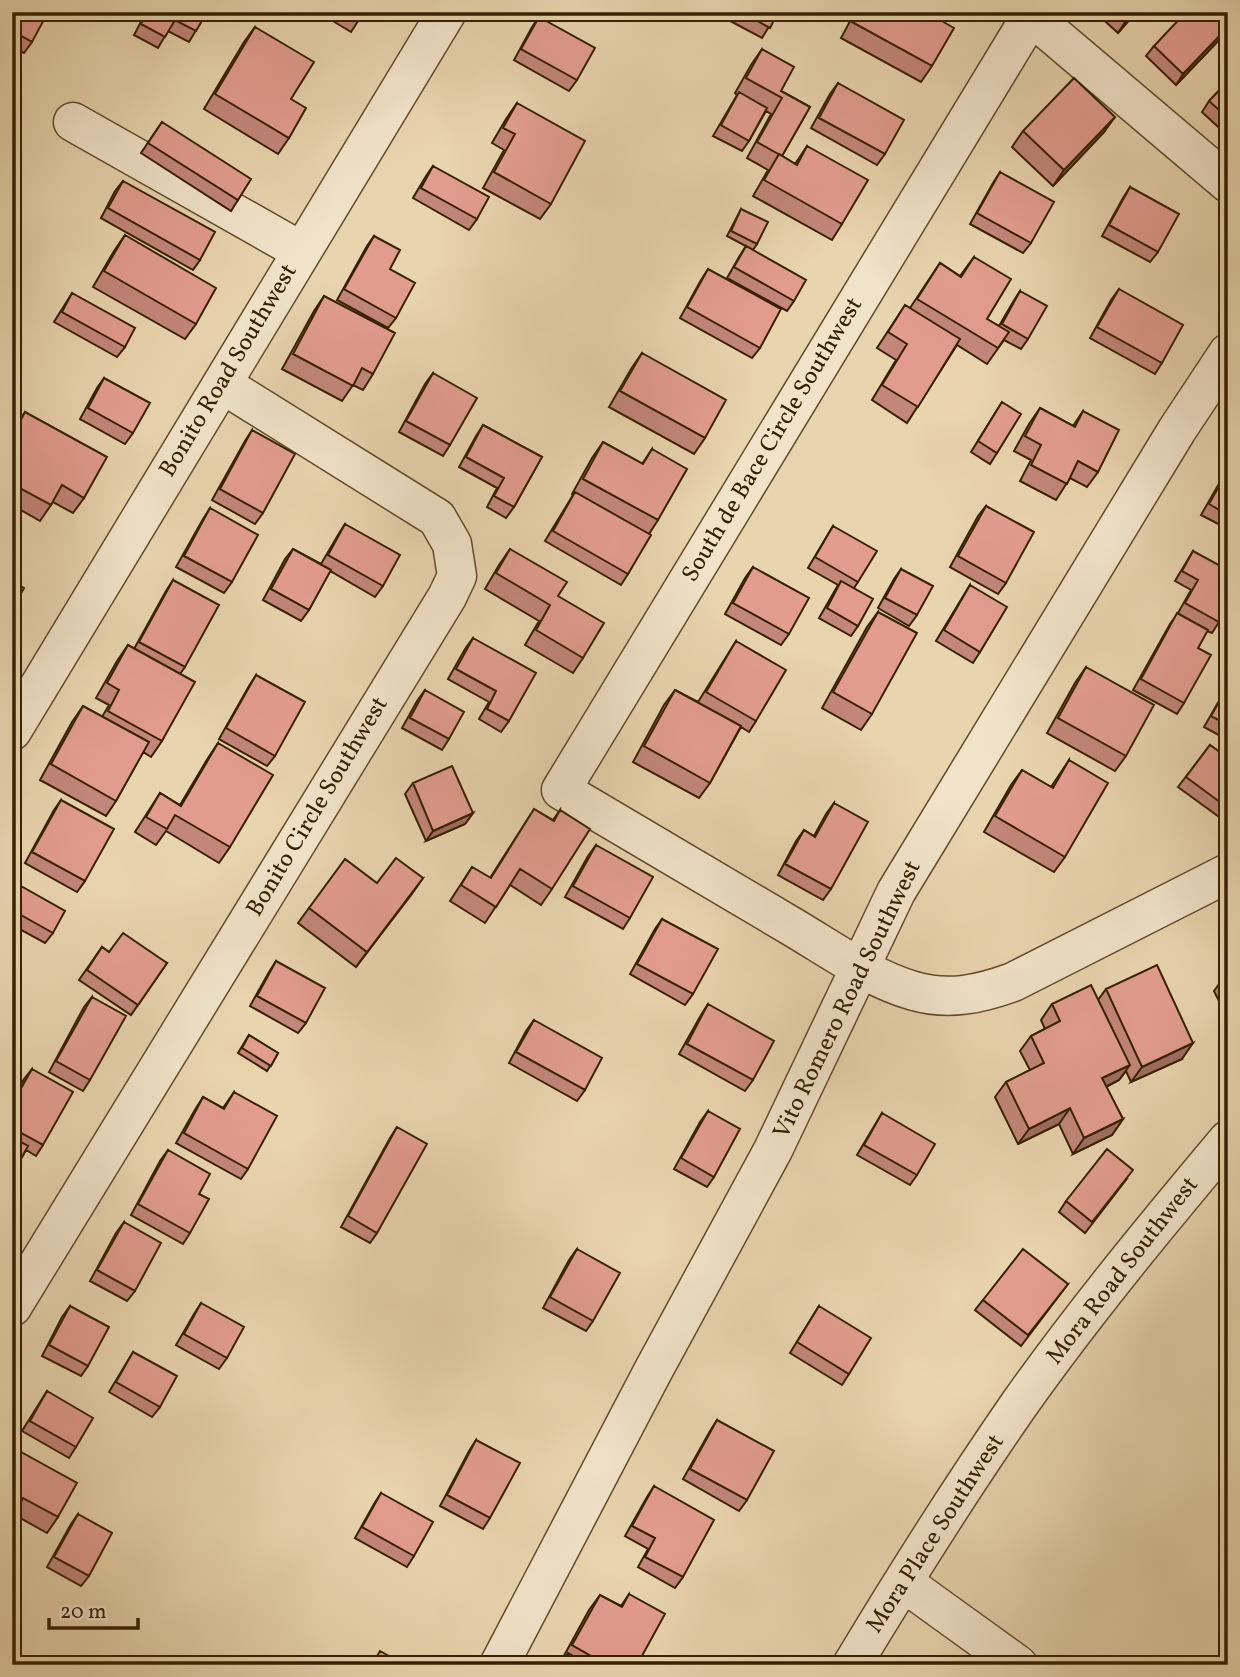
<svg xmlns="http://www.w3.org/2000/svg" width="1240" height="1677" font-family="Vollkorn,serif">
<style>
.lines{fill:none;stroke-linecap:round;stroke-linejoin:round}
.minor-casing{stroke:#624d2b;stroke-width:41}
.minor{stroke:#f0e3ca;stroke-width:38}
.wall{fill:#c2867a;stroke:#362000;stroke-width:2}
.shaded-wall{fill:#9e6d63;stroke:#362000;stroke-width:2}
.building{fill:#e29c8e;stroke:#362000;stroke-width:2}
.labels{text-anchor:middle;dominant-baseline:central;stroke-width:7;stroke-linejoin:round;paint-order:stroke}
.street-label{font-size:24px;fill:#362000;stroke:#f0e3ca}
</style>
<rect width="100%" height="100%" fill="#e8d4ad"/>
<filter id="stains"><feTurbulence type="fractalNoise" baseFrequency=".00286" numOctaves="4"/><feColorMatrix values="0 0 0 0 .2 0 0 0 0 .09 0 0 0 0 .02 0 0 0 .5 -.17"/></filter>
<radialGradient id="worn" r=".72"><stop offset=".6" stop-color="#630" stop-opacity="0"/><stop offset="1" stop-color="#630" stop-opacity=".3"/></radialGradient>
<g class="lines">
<g class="minor-casing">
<path id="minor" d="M 73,122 L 301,251
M 1228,183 L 1031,16 L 561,790 C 638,836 715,881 791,926 C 830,949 871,979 914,991 C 949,1001 980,994 1013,982 L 1228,873
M 12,731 L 447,12
M 12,1307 L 447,597 L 457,576 L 452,544 L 437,518 L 222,384
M 903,1582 L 1018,1665
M 499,1665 L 653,1371 L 773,1150 L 896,892 L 1177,430 L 1228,353
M 852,1665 C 905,1577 960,1490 1018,1406 C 1083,1314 1155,1227 1228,1140"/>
</g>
<use href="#minor" class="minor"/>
</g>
<path class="wall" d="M 12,12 L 32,42 L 24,53 L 12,46 Z
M 146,12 L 207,12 L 189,42 L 168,31 L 158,48 L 134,35 Z
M 318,12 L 364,12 L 351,32 Z
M 718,12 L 778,12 L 762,38 L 717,14 Z
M 855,12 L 926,12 L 932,66 L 921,82 L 841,38 Z
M 1095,12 L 1136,12 L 1118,33 Z
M 539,17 L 577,80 L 569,91 L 514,60 L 532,27 Z
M 255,27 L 291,99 L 289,138 L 278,154 L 204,109 L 244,42 Z
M 1220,39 L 1176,85 L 1146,56 L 1154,46 Z
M 762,49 L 781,91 L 810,107 L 782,156 L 795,164 L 807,146 L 842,224 L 832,240 L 753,196 L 768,170 L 747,158 L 771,114 L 766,111 L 749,141 L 742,151 L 713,136 L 737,95 L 735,93 L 751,65 Z
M 1228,81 L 1228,136 L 1202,112 L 1209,101 Z
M 838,83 L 885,154 L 877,165 L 811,128 L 830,94 Z
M 517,103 L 551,204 L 540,219 L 483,188 L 504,150 L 492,143 L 506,119 Z
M 162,122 L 238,200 L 231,211 L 141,153 Z
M 1023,131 L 1104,132 L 1053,186 L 1012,147 Z
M 433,166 L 477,219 L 469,230 L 413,198 L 426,176 Z
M 1000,172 L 1031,243 L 1023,253 L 970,224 L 993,183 Z
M 123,181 L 200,260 L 193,270 L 101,218 L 115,191 Z
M 1130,187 L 1158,252 L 1150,262 L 1102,236 L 1123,198 Z
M 741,209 L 757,244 L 753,250 L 727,236 Z
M 125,235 L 196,324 L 185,339 L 93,287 L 114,251 Z
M 374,236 L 390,269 L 396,318 L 388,328 L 337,300 L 367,246 Z
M 746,246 L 794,301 L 787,311 L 727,278 L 739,257 Z
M 974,257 L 987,319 L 999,326 L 1013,302 L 1020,291 L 1028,339 L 1021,349 L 1004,340 L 987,364 L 957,345 L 907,423 L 872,400 L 896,360 L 877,348 L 905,305 L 910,308 L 940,263 L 960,276 Z
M 708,269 L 760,348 L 752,358 L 680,318 L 701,280 Z
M 1119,289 L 1162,363 L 1155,374 L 1090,338 L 1111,300 Z
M 72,293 L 125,347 L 117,357 L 54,322 Z
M 324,296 L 373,374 L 363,390 L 353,385 L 342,401 L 282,369 L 314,311 Z
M 642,353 L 705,438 L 694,454 L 609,407 L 631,369 Z
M 433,373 L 450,445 L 443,456 L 399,432 L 425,384 Z
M 104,378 L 133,433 L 125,444 L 80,419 L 97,388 Z
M 1002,402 L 997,453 L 990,464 L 971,452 Z
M 1040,408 L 1073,426 L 1083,411 L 1098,472 L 1087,487 L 1070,478 L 1056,500 L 1020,481 L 1031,460 L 1014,451 L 1029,424 Z
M 25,412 L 84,498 L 73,513 L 53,502 L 40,521 L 12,505 L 12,432 Z
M 483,425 L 542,457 L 514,507 L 506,518 L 487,507 L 497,488 L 459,467 L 476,436 Z
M 1228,428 L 1228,440 L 1222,436 Z
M 252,430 L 263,513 L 255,524 L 212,500 L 245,441 Z
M 603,442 L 642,464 L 652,449 L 658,520 L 649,534 L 628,574 L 621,585 L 545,541 L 573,495 L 572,494 L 592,458 Z
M 1228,468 L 1228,529 L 1201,515 Z
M 986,506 L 1006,583 L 998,594 L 950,567 L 978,516 Z
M 210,508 L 232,582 L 224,593 L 176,567 L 203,519 Z
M 345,524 L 383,586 L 375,597 L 330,571 L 309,610 L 301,621 L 263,600 L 285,559 L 293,549 L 321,564 L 338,535 Z
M 833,526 L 858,582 L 854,588 L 858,626 L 851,636 L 819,618 L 838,585 L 808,568 Z
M 510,549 L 558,596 L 583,658 L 573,673 L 525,645 L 539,621 L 485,589 L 499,565 Z
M 1193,551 L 1219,622 L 1212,633 L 1207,631 L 1198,648 L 1184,703 L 1177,714 L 1133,690 L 1170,624 L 1178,613 L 1191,590 L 1175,581 Z
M 753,567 L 789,634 L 781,645 L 725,614 L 745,578 Z
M 901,569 L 917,615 L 909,626 L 878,608 L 894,579 Z
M 173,580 L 185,667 L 180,674 L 162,741 L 151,757 L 143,752 L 116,801 L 106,816 L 40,780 L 72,722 L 83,706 L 102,717 L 109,705 L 96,698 L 117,661 L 128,645 L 134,649 L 166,591 Z
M 970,585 L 980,652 L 973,663 L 936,641 Z
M 878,612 L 872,714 L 861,730 L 822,708 L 867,627 Z
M 473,638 L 509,721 L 501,732 L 479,719 L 489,702 L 448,679 L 465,649 Z
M 736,641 L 756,721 L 749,732 L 741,727 L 710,783 L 699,798 L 633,762 L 664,705 L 675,690 L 698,702 Z
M 1086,667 L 1126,756 L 1115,771 L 1047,733 L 1075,683 Z
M 256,675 L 275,756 L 267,766 L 219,739 L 249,686 Z
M 1228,685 L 1228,740 L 1204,727 Z
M 425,690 L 449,739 L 442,750 L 402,728 L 417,701 Z
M 218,743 L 230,847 L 219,863 L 166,831 L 156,845 L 135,832 L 160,793 L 180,805 L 208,758 Z
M 1210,745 L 1228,758 L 1228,811 L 1222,819 L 1178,787 Z
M 1069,760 L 1065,857 L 1054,872 L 984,832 L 1011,785 L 1022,770 L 1051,787 Z
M 413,783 L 473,813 L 465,824 L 426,841 L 405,794 Z
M 61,800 L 85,881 L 77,892 L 25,863 L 54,810 Z
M 834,803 L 831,889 L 823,900 L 778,875 L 796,841 L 804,830 L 814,836 L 826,814 Z
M 534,809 L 553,820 L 560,810 L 552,889 L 541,905 L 510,885 L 485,923 L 450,901 L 472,867 L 490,878 Z
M 596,845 L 630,918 L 623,929 L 565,897 L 588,856 Z
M 423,878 L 356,967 L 298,923 L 309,908 L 377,883 Z
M 12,881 L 53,933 L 45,943 L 12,925 Z
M 662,919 L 693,994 L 685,1005 L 630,974 L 655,929 Z
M 102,947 L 109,952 L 167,963 L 131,1015 L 79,980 Z
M 276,961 L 306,1023 L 298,1033 L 250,1006 L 269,972 Z
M 1228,978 L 1228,1019 L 1214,991 L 1222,980 Z
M 1106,989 L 1182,1059 L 1131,1082 L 1126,1071 L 1119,1080 L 1106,1087 L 1123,1119 L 1112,1135 L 1073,1154 L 1059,1124 L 1018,1144 L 995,1097 L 1006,1082 L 1030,1070 L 1020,1051 L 1031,1036 L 1045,1029 L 1041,1020 L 1052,1004 L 1098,1000 Z
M 92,997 L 90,1080 L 83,1091 L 49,1072 L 84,1007 Z
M 708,1004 L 753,1080 L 745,1091 L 679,1054 L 701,1015 Z
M 534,1020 L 585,1090 L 577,1101 L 509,1063 L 526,1031 Z
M 249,1035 L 278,1053 L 267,1071 L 238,1053 Z
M 32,1069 L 43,1145 L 36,1156 L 26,1150 L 12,1175 L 12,1101 L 24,1079 Z
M 234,1092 L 248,1169 L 241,1179 L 176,1143 L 196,1108 L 203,1097 L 223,1108 Z
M 708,1111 L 714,1177 L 707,1187 L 674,1169 L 700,1122 Z
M 882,1113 L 917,1175 L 910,1185 L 857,1155 Z
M 397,1127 L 377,1233 L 370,1243 L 341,1227 L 390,1138 Z
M 168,1150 L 199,1194 L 190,1233 L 183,1244 L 131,1215 L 160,1161 Z
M 1126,1180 L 1085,1233 L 1059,1212 L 1066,1201 Z
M 124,1222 L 135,1291 L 127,1301 L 90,1281 L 116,1233 Z
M 577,1249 L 593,1321 L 586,1331 L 543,1308 L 569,1260 Z
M 1068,1284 L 1021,1346 L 975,1310 L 983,1300 Z
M 201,1303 L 227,1358 L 219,1369 L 176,1345 L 194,1314 Z
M 70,1306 L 88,1366 L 81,1376 L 42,1356 L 62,1317 Z
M 819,1306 L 849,1374 L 842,1385 L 790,1353 Z
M 133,1352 L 160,1407 L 152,1417 L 109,1392 Z
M 47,1391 L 76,1447 L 69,1458 L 22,1431 Z
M 717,1420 L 747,1500 L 739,1511 L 683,1479 L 710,1431 Z
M 476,1440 L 490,1518 L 483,1529 L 440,1506 L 469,1451 Z
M 12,1447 L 58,1517 L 47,1533 L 13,1514 L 12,1515 Z
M 654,1486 L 683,1577 L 675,1588 L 638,1567 L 648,1549 L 625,1536 L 647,1497 Z
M 381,1493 L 414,1556 L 407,1567 L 355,1538 L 374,1504 Z
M 78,1514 L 89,1576 L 81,1586 L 47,1567 L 71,1524 Z
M 629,1594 L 637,1665 L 560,1665 L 563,1662 L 561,1661 L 589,1610 L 600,1595 L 621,1606 Z"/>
<path class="shaded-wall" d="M 1134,12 L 1136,12 L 1118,33 L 1125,22 Z
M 1227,28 L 1220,39 L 1176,85 L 1183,74 Z
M 1115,117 L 1104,132 L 1053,186 L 1064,170 Z
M 473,813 L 465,824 L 426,841 L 433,831 Z
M 423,878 L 412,894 L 356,967 L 367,952 Z
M 1193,1043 L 1182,1059 L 1131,1082 L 1142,1067 Z
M 1130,1065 L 1119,1080 L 1091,1094 L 1102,1078 Z
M 1070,1108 L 1059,1124 L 1018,1144 L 1029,1129 Z
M 1123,1119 L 1112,1135 L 1073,1154 L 1084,1138 Z"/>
<path class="building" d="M 12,12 L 39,12 L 46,16 L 32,42 L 12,31 Z
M 148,12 L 207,12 L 196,31 L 175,20 L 165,37 L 141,24 Z
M 343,12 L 364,12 L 358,21 Z
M 741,12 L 778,12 L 770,28 Z
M 858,12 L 926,12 L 954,28 L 932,66 L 852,22 Z
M 1115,12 L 1134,12 L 1125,22 Z
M 1186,12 L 1211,12 L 1227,28 L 1183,74 L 1154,46 Z
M 539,17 L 595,48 L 577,80 L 521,49 Z
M 255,27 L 314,62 L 291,99 L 306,108 L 289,138 L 215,94 Z
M 762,49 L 794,67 L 781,91 L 810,107 L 782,156 L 757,142 L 782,98 L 746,78 Z
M 1074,78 L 1115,117 L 1064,170 L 1023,131 Z
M 1228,81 L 1228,118 L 1209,101 Z
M 838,83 L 904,120 L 885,154 L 819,118 Z
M 739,92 L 767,108 L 749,141 L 721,125 Z
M 517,103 L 585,141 L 551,204 L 494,172 L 515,134 L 503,128 Z
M 162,122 L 251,179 L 238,200 L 148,143 Z
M 807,146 L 868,180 L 842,224 L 764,180 L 779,154 L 797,165 Z
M 433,166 L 489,197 L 477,219 L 421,188 Z
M 1000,172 L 1054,202 L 1031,243 L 977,213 Z
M 123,181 L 215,232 L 200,260 L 108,208 Z
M 1130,187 L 1179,214 L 1158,252 L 1109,225 Z
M 741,209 L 768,222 L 757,244 L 731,231 Z
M 125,235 L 216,288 L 196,324 L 104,271 Z
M 374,236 L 400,250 L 390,269 L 415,283 L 396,318 L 344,289 Z
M 746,246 L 806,280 L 794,301 L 734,267 Z
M 974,257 L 1011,279 L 987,319 L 1009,332 L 998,348 L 917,299 L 940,263 L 961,277 Z
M 708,269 L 781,309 L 760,348 L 687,307 Z
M 1119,289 L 1183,325 L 1162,363 L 1097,327 Z
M 1020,291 L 1047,306 L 1028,339 L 1002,324 Z
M 72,293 L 135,328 L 125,347 L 62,312 Z
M 324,296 L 395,333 L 373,374 L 362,368 L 353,386 L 293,354 Z
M 905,305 L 960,339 L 918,407 L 882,385 L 907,344 L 888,332 Z
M 642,353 L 726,400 L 705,438 L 620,391 Z
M 433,373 L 477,398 L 450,445 L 406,421 Z
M 104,378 L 150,403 L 133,433 L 88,408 Z
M 1002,402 L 1021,414 L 997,453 L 978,441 Z
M 1040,408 L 1075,427 L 1083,411 L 1119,430 L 1098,472 L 1078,461 L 1067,484 L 1031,465 L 1041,445 L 1025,436 Z
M 25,412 L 107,457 L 84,498 L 62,485 L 51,505 L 12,484 L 12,436 Z
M 483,425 L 542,457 L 514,507 L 494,496 L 504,478 L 466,457 Z
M 252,430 L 295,454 L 263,513 L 220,489 Z
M 603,442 L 643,464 L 652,449 L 687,469 L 658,520 L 583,479 Z
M 1228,470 L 1228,515 L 1209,504 Z
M 575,492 L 651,535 L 628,574 L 553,531 Z
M 986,506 L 1034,532 L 1006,583 L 958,556 Z
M 210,508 L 258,535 L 232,582 L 184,556 Z
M 345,524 L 400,555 L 383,586 L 328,555 Z
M 833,526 L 877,551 L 858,582 L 815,557 Z
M 293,549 L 331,570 L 309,610 L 271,589 Z
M 510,549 L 567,582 L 558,596 L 604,623 L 583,658 L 536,630 L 550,605 L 496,573 Z
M 1193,551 L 1228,570 L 1228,607 L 1219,622 L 1185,603 L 1198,580 L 1182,571 Z
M 753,567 L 809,598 L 789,634 L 733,603 Z
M 901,569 L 933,586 L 917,615 L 885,598 Z
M 173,580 L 219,605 L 185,667 L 139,642 Z
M 12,581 L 24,588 L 12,609 Z
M 841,581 L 873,599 L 858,626 L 827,608 Z
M 970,585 L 1007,607 L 980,652 L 944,630 Z
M 878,612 L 917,633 L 872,714 L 833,692 Z
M 1177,613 L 1208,630 L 1198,648 L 1211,655 L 1184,703 L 1141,679 Z
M 473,638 L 536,673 L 509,721 L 487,709 L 496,691 L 456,669 Z
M 736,641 L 786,670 L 756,721 L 706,692 Z
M 128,645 L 195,682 L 162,741 L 108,711 L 119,690 L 107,683 Z
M 1086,667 L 1154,705 L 1126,756 L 1058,718 Z
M 256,675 L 305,702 L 275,756 L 226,728 Z
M 1228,686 L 1228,725 L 1211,716 Z
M 425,690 L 464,712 L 449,739 L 410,718 Z
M 675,690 L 741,726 L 710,783 L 644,746 Z
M 83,706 L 149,742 L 116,801 L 51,764 Z
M 218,743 L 273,775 L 230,847 L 175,815 L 167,829 L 146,817 L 160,793 L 181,806 Z
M 1210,745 L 1228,758 L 1228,808 L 1186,777 Z
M 1069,760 L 1108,783 L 1065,857 L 995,816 L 1022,770 L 1053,788 Z
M 452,766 L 473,813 L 433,831 L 413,783 Z
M 61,800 L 114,829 L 85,881 L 32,852 Z
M 834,803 L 868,822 L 831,889 L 785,864 L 804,830 L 815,837 Z
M 534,809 L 554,821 L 560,810 L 590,829 L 552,889 L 520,869 L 496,907 L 461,885 L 472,867 L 491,878 Z
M 596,845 L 653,877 L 630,918 L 573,886 Z
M 396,858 L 423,878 L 367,952 L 309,908 L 345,859 L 377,883 Z
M 12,881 L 65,911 L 53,933 L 12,910 Z
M 662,919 L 718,949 L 693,994 L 637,964 Z
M 123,933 L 167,963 L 138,1005 L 87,970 L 102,947 L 109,952 Z
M 276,961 L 325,988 L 306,1023 L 257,996 Z
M 1157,965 L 1193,1043 L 1142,1067 L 1106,989 Z
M 1228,978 L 1228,993 L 1222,980 Z
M 1091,985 L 1130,1065 L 1102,1078 L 1123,1119 L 1084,1138 L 1070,1108 L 1029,1129 L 1006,1082 L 1044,1063 L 1031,1036 L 1060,1021 L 1052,1004 Z
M 92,997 L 126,1016 L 90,1080 L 56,1061 Z
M 708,1004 L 774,1041 L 753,1080 L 687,1044 Z
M 534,1020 L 602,1058 L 585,1090 L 516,1052 Z
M 249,1035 L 278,1053 L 271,1066 L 242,1048 Z
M 32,1069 L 73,1092 L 43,1145 L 12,1128 L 12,1104 Z
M 234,1092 L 277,1116 L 248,1169 L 184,1133 L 203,1097 L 224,1109 Z
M 708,1111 L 740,1129 L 714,1177 L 681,1158 Z
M 882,1113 L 935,1144 L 917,1175 L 864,1145 Z
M 397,1127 L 427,1144 L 377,1233 L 348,1216 Z
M 12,1137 L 28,1146 L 12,1175 Z
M 1107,1149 L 1133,1170 L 1092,1222 L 1066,1201 Z
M 168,1150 L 210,1174 L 199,1194 L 209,1199 L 190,1233 L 138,1204 Z
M 124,1222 L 161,1243 L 135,1291 L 97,1270 Z
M 577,1249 L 620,1273 L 593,1321 L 550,1297 Z
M 1023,1249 L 1068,1284 L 1028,1335 L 983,1300 Z
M 201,1303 L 244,1327 L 227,1358 L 184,1334 Z
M 70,1306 L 109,1327 L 88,1366 L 49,1345 Z
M 819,1306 L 871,1338 L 849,1374 L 797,1342 Z
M 133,1352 L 177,1376 L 160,1407 L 116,1382 Z
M 47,1391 L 93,1418 L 76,1447 L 30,1421 Z
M 717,1420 L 774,1451 L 747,1500 L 690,1469 Z
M 476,1440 L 520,1463 L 490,1518 L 447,1495 Z
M 12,1447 L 77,1483 L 58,1517 L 23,1498 L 17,1509 L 12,1507 Z
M 654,1486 L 714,1520 L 683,1577 L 645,1557 L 655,1538 L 632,1526 Z
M 381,1493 L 433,1522 L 414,1556 L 362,1527 Z
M 78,1514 L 112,1533 L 89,1576 L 54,1557 Z
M 12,1540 L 18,1543 L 12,1554 Z
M 629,1594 L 665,1614 L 637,1665 L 607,1665 L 572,1645 L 600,1595 L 622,1607 Z
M 380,1651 L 405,1665 L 372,1665 Z
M 568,1653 L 589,1665 L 562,1665 Z"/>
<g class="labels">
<g class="street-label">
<text transform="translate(229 371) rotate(-59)">Bonito Road Southwest</text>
<text transform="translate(773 440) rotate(-59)">South de Bace Circle Southwest</text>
<text transform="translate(318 807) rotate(-59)">Bonito Circle Southwest</text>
<text transform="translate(848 1000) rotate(-64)">Vito Romero Road Southwest</text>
<text transform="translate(1123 1271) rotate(-52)">Mora Road Southwest</text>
<text transform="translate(936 1534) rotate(-57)">Mora Place Southwest</text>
</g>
</g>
<rect width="1240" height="1677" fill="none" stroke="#e8d4ad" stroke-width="42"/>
<rect x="14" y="14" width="1212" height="1649" fill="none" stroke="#362000" stroke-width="3.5"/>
<rect x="21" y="21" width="1198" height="1635" fill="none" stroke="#362000" stroke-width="2"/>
<path d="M49 1618v10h89v-10" fill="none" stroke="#362000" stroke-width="3.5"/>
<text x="60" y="1618" font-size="21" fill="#362000" stroke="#f0e3ca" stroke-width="5" paint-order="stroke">20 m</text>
<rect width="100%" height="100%" filter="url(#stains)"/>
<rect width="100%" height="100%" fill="url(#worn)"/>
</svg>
